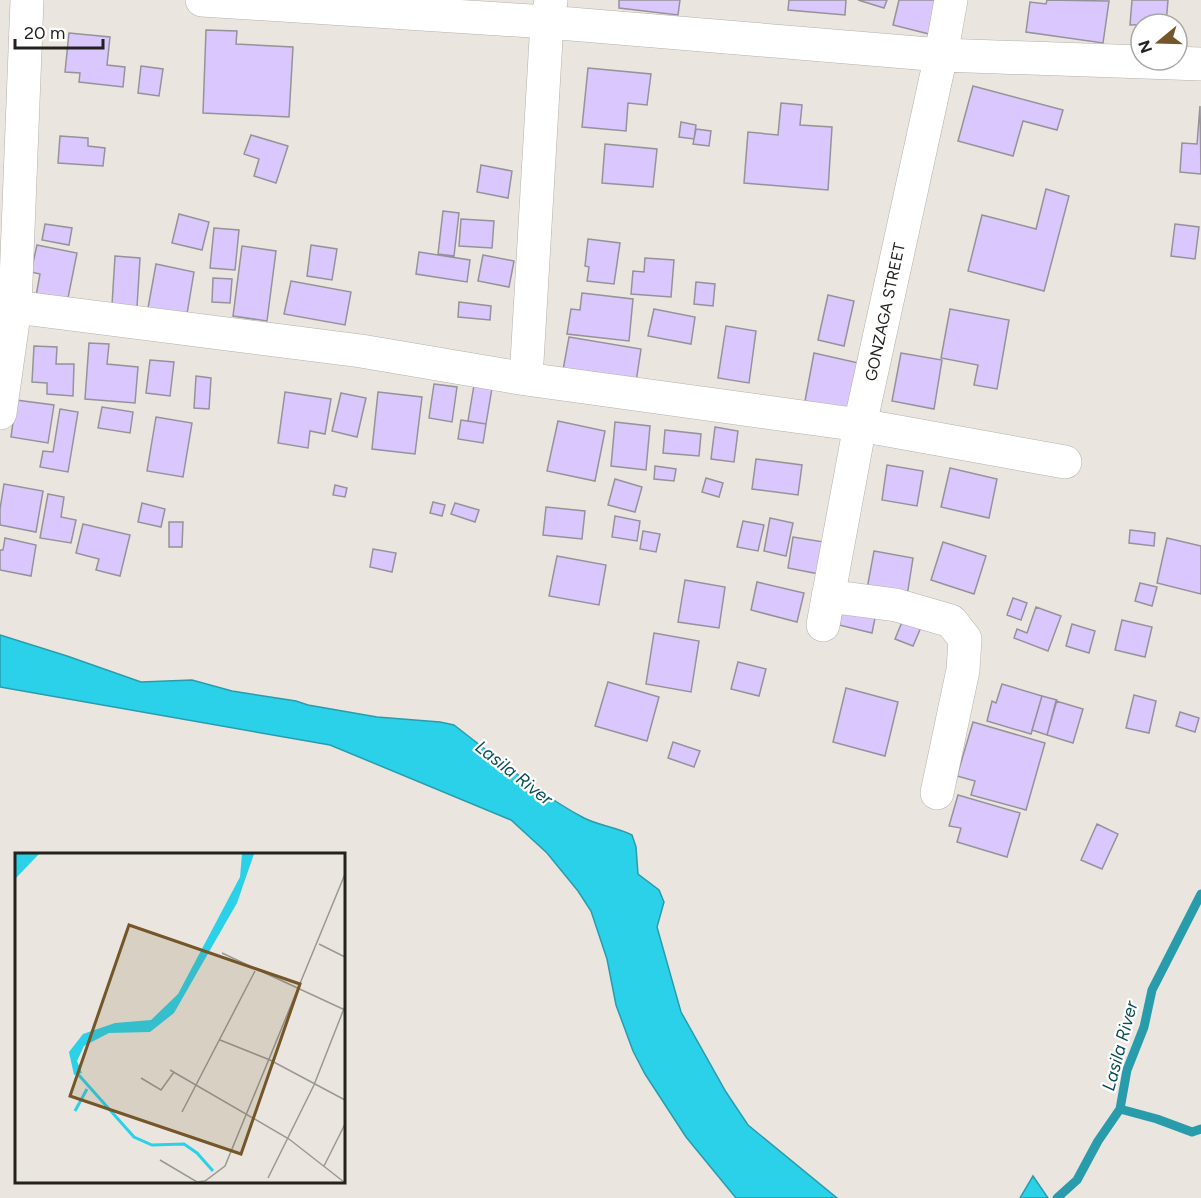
<svg xmlns="http://www.w3.org/2000/svg" width="1201" height="1198" font-family="Figtree,sans-serif">
<style>
.water{fill:#2bd1e8;stroke:#299cac;stroke-width:1.5}
.lines{fill:none;stroke-linecap:round;stroke-linejoin:round}
.stream{stroke:#299cac;stroke-width:9}
.building{fill:#dac7fe;stroke:#959399;stroke-width:1.5}
.street-casing{stroke:#b4b0aa;stroke-width:34}
.street{stroke:#fff;stroke-width:33}
.labels{text-anchor:middle;dominant-baseline:central;stroke-width:4.5;stroke-linejoin:round;paint-order:stroke}
.street-label{font-size:16px;fill:#23221f;stroke:#fff}
.water-label{font-size:18px;font-style:italic;fill:#094e57;stroke:#fff}
.inset-river{fill:none;stroke:#2bd1e8;stroke-width:3}
.inset-road{fill:none;stroke:#9a9892;stroke-width:1.5}
.view{fill:#74562a;fill-opacity:0.15;stroke:#74562a;stroke-width:3}
.inset-edge{fill:none;stroke:#23221f;stroke-width:3}
</style>
<rect width="100%" height="100%" fill="#eae6df"/>
<path class="water" d="M 0,635 L 67,656 L 141,682 L 192,680 L 232,691 L 296,701 L 308,705 L 377,717 L 440,722 L 454,725 C 496,757 537,793 584,818 C 600,826 616,827 632,835 L 636,847 L 638,874 L 659,890 L 664,902 L 657,927 L 681,1012 L 726,1092 L 748,1125 L 837,1198 L 736,1198 L 686,1137 L 645,1074 L 633,1051 L 616,1005 L 607,959 L 591,911 L 578,891 L 547,853 L 511,820 L 330,745 L 0,687 Z
M 1033,1176 L 1048,1198 L 1020,1198 Z"/>
<g class="lines">
<path class="stream" d="M 1120,1109 L 1157,1119 L 1192,1132 L 1201,1129
M 1057,1198 L 1077,1180 L 1098,1141 L 1120,1109 L 1127,1070 L 1144,1027 L 1152,990 L 1201,894"/>
</g>
<path class="building" d="M 619,0 L 680,0 L 678,15 L 619,8 Z
M 789,0 L 846,0 L 845,15 L 788,10 Z
M 858,0 L 887,0 L 884,8 Z
M 899,0 L 938,0 L 929,34 L 893,25 Z
M 1047,0 L 1109,1 L 1103,43 L 1026,32 L 1030,2 L 1046,4 Z
M 1132,0 L 1168,0 L 1166,24 L 1130,25 Z
M 206,30 L 237,31 L 236,44 L 293,47 L 289,117 L 203,113 Z
M 69,33 L 110,37 L 107,65 L 125,67 L 123,87 L 79,82 L 80,73 L 65,72 Z
M 141,66 L 163,69 L 159,96 L 138,93 Z
M 588,68 L 651,74 L 647,105 L 628,103 L 626,131 L 582,127 Z
M 973,86 L 1063,110 L 1057,130 L 1023,121 L 1013,156 L 958,141 Z
M 781,103 L 802,105 L 800,125 L 832,127 L 828,190 L 744,183 L 748,132 L 778,135 Z
M 1200,106 L 1201,174 L 1180,172 L 1182,143 L 1197,144 Z
M 681,122 L 696,125 L 694,139 L 679,137 Z
M 696,129 L 711,131 L 709,146 L 693,144 Z
M 251,135 L 288,146 L 276,183 L 254,176 L 259,159 L 244,154 Z
M 60,136 L 88,138 L 88,146 L 105,148 L 103,166 L 58,163 Z
M 605,144 L 657,149 L 653,187 L 602,183 Z
M 481,165 L 512,171 L 508,198 L 477,192 Z
M 1046,189 L 1069,196 L 1044,291 L 968,271 L 982,215 L 1036,229 Z
M 443,211 L 459,213 L 454,256 L 438,254 Z
M 179,214 L 209,222 L 202,250 L 172,243 Z
M 461,219 L 494,221 L 492,248 L 459,246 Z
M 45,224 L 72,228 L 69,245 L 42,240 Z
M 1175,224 L 1199,227 L 1195,259 L 1171,256 Z
M 214,228 L 239,230 L 235,270 L 210,268 Z
M 588,239 L 620,243 L 614,284 L 587,281 L 589,267 L 585,266 Z
M 37,245 L 77,253 L 67,303 L 36,296 L 40,274 L 31,272 Z
M 311,245 L 337,249 L 332,280 L 307,276 Z
M 242,246 L 276,251 L 267,321 L 233,316 Z
M 419,252 L 470,260 L 467,282 L 416,274 Z
M 483,255 L 514,261 L 509,287 L 478,281 Z
M 115,256 L 140,258 L 137,307 L 112,305 Z
M 645,258 L 674,260 L 671,297 L 631,294 L 633,271 L 644,272 Z
M 156,264 L 194,272 L 187,314 L 148,308 Z
M 213,278 L 232,279 L 230,303 L 212,302 Z
M 291,281 L 351,292 L 345,325 L 284,314 Z
M 696,282 L 715,284 L 713,306 L 694,304 Z
M 582,293 L 633,299 L 629,341 L 567,334 L 571,309 L 580,310 Z
M 828,295 L 854,301 L 844,346 L 818,340 Z
M 459,302 L 491,306 L 490,320 L 458,317 Z
M 654,309 L 695,317 L 691,344 L 648,336 Z
M 950,309 L 1009,320 L 997,389 L 974,385 L 978,365 L 941,358 Z
M 726,326 L 756,331 L 749,383 L 718,378 Z
M 569,337 L 641,349 L 636,382 L 563,370 Z
M 89,343 L 109,344 L 107,364 L 138,367 L 135,403 L 85,399 Z
M 34,346 L 57,347 L 56,364 L 74,364 L 73,396 L 47,394 L 47,383 L 32,382 Z
M 814,353 L 863,364 L 853,411 L 805,401 Z
M 901,353 L 942,360 L 934,409 L 892,401 Z
M 150,360 L 174,362 L 170,396 L 146,393 Z
M 196,376 L 211,378 L 209,409 L 194,408 Z
M 434,384 L 457,387 L 452,422 L 429,418 Z
M 474,385 L 492,388 L 486,424 L 468,421 Z
M 285,392 L 331,399 L 325,434 L 310,431 L 308,448 L 278,443 Z
M 378,392 L 422,397 L 415,454 L 372,449 Z
M 341,393 L 366,398 L 357,437 L 332,431 Z
M 16,400 L 54,405 L 48,443 L 11,437 Z
M 102,407 L 133,412 L 130,433 L 98,428 Z
M 60,409 L 78,412 L 68,472 L 40,467 L 43,451 L 53,452 Z
M 156,417 L 192,423 L 183,477 L 147,471 Z
M 461,420 L 486,424 L 483,443 L 458,439 Z
M 558,421 L 605,431 L 595,481 L 547,471 Z
M 615,422 L 650,426 L 646,470 L 611,466 Z
M 715,427 L 738,431 L 734,462 L 711,459 Z
M 665,430 L 701,434 L 699,456 L 663,453 Z
M 756,459 L 802,465 L 798,495 L 752,489 Z
M 887,465 L 923,471 L 917,506 L 882,500 Z
M 655,466 L 676,469 L 674,481 L 654,479 Z
M 950,468 L 997,479 L 989,518 L 941,507 Z
M 706,478 L 723,483 L 719,497 L 702,492 Z
M 615,479 L 642,487 L 635,512 L 608,505 Z
M 4,484 L 43,491 L 36,532 L 0,525 L 0,509 Z
M 335,485 L 347,488 L 345,497 L 333,495 Z
M 48,494 L 64,497 L 61,517 L 76,520 L 71,543 L 40,538 Z
M 433,502 L 445,505 L 442,516 L 430,513 Z
M 142,503 L 165,509 L 161,527 L 138,522 Z
M 455,503 L 479,510 L 475,522 L 451,514 Z
M 546,507 L 585,511 L 582,539 L 543,535 Z
M 615,516 L 640,521 L 637,541 L 612,537 Z
M 770,518 L 793,523 L 786,556 L 764,551 Z
M 743,521 L 764,525 L 758,551 L 737,547 Z
M 169,522 L 183,522 L 182,547 L 169,547 Z
M 83,524 L 130,535 L 120,576 L 96,570 L 99,559 L 76,553 Z
M 1130,530 L 1155,533 L 1154,546 L 1129,543 Z
M 643,531 L 660,534 L 656,552 L 640,549 Z
M 793,537 L 824,542 L 819,574 L 788,568 Z
M 5,538 L 36,545 L 31,576 L 0,570 L 0,550 L 3,550 Z
M 1167,538 L 1201,546 L 1201,594 L 1157,583 Z
M 943,542 L 986,556 L 974,594 L 931,580 Z
M 373,549 L 396,553 L 392,572 L 370,567 Z
M 874,551 L 913,558 L 907,596 L 867,589 Z
M 557,556 L 606,565 L 599,605 L 549,596 Z
M 685,580 L 725,587 L 719,628 L 678,622 Z
M 757,582 L 804,593 L 797,622 L 751,610 Z
M 1140,583 L 1157,587 L 1152,606 L 1135,601 Z
M 1013,598 L 1027,603 L 1021,620 L 1007,615 Z
M 844,605 L 876,613 L 872,633 L 839,625 Z
M 1036,607 L 1061,616 L 1048,651 L 1014,638 L 1017,629 L 1027,633 Z
M 904,617 L 922,625 L 913,646 L 895,639 Z
M 1122,620 L 1152,627 L 1145,657 L 1115,650 Z
M 1072,624 L 1095,631 L 1089,653 L 1066,646 Z
M 654,633 L 699,641 L 691,692 L 646,684 Z
M 738,662 L 766,669 L 759,696 L 731,689 Z
M 608,682 L 659,697 L 647,741 L 595,726 Z
M 1002,684 L 1042,696 L 1031,734 L 987,721 L 992,701 L 996,703 Z
M 846,688 L 898,702 L 885,756 L 833,742 Z
M 1134,695 L 1156,701 L 1149,733 L 1126,728 Z
M 1042,696 L 1057,700 L 1047,735 L 1032,730 Z
M 1056,701 L 1083,709 L 1073,743 L 1047,735 Z
M 1180,712 L 1199,718 L 1195,732 L 1176,726 Z
M 973,722 L 1045,743 L 1026,810 L 971,795 L 975,781 L 957,776 Z
M 673,742 L 700,751 L 694,767 L 668,758 Z
M 958,795 L 1020,813 L 1007,857 L 957,842 L 961,828 L 949,826 Z
M 1097,824 L 1118,834 L 1102,869 L 1081,860 Z"/>
<g class="lines">
<g class="street-casing">
<path id="street" d="M 202,0 L 547,22 L 941,55 L 1201,64
M 15,307 L 361,351 L 526,379 L 860,425 L 1065,462
M 526,379 L 547,22 L 551,1
M 0,413 L 15,307 L 27,0
M 828,596 L 896,605 L 951,621 L 965,639 L 963,670 L 937,793
M 823,625 L 860,425 L 941,55 L 951,0"/>
</g>
<use href="#street" class="street"/>
</g>
<g class="labels">
<g class="street-label">
<text transform="translate(885 312) rotate(-78)">GONZAGA STREET</text>
</g>
<g class="water-label">
<text transform="translate(514 773) rotate(38)">Lasila River</text>
<text transform="translate(1120 1046) rotate(-75)">Lasila River</text>
</g>
</g>
<g transform="translate(15 853)">
<rect width="330" height="330" fill="#eae6df"/>
<path d="M 0,1 L 24,1 L 0,26 ZM 227,1 L 239,1 L 222,50 L 159,160 L 135,179 L 94,180 L 69,193 L 62,208 L 67,220 L 59,222 L 54,199 L 68,181 L 100,170 L 136,167 L 163,141 L 225,24 Z" fill="#2bd1e8"/>
<path class="inset-river" d="M 62,220 L 119,284 L 137,292 L 169,291 L 182,300 L 198,318M 60,258 L 72,236"/>
<path class="inset-road" d="M 304,91 L 330,104M 207,100 L 330,157M 205,187 L 255,207 L 330,247M 155,217 L 274,286 L 329,329M 126,225 L 146,237 L 159,219M 167,259 L 240,118M 145,307 L 182,329 L 190,328 L 210,313 L 330,21M 309,313 L 330,271M 253,325 L 299,232 L 330,153"/>
<path class="view" d="M 114,72 L 285,131 L 226,301 L 55,243 Z"/>
<rect width="330" height="330" class="inset-edge"/>
</g>
<g transform="translate(1159 42) rotate(251)"><circle r="28" fill="#ffffff" stroke="#a7a7a5" stroke-width="1.5"/>
<path d="M0-4.5L10 22L0 15L-10 22Z" fill="#74562a"/>
<text y="-9" font-size="16" font-weight="bold" text-anchor="middle" fill="#23221f">N</text>
</g>
<path d="M15 39v9h88v-9" fill="none" stroke="#23221f" stroke-width="3"/>
<text x="24" y="39" font-size="18" fill="#23221f" stroke="#ffffff" stroke-width="4.5" paint-order="stroke">20 m</text>
</svg>
